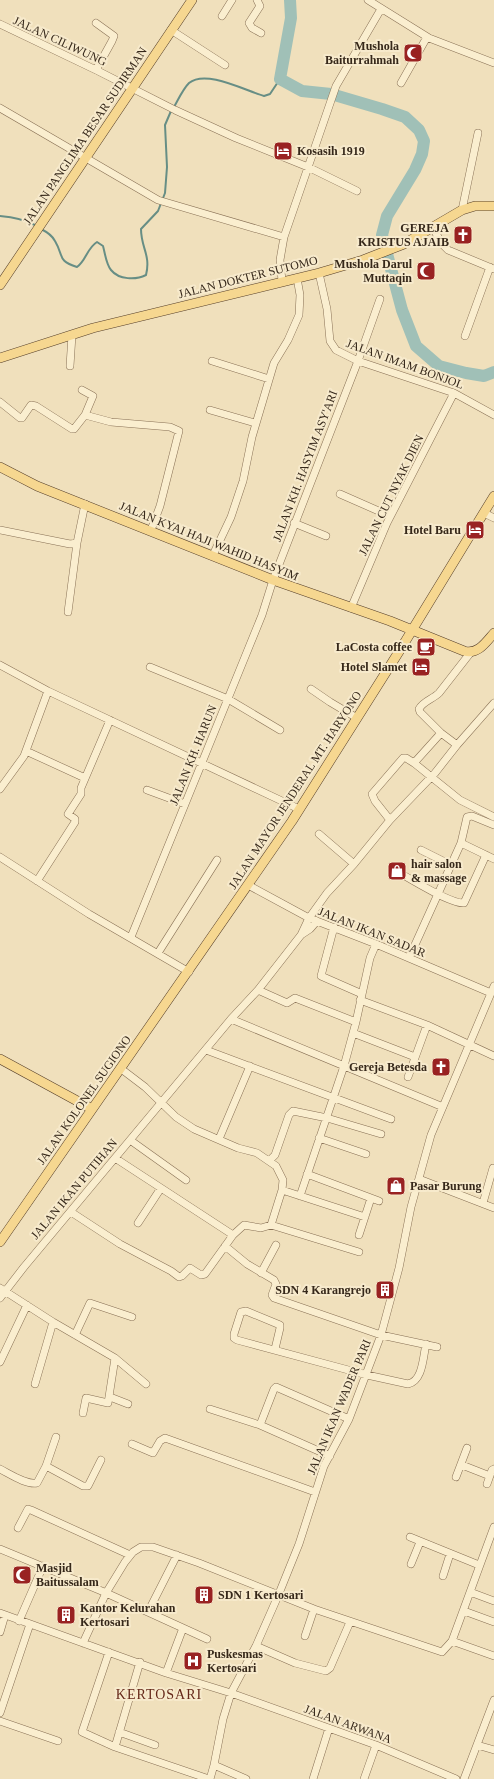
<svg xmlns="http://www.w3.org/2000/svg" width="494" height="1779" font-family="Georgia,serif">
<style>
.lines{fill:none;stroke-linecap:round;stroke-linejoin:round}
.stream{stroke:#678e85;stroke-width:2}
.river{stroke:#a0c0b7;stroke-width:12}
.minor-casing{stroke:#887055;stroke-width:8}
.major-casing{stroke:#553e2a;stroke-width:10}
.minor{stroke:#faeecf;stroke-width:7}
.major{stroke:#f6d790;stroke-width:9}
.labels{text-anchor:middle;dominant-baseline:central;stroke-width:4;stroke-linejoin:round;paint-order:stroke}
.street-label{font-size:12px;fill:#36281a;stroke:#f7eacc}
.poi-label{font-size:12px;font-weight:bold;fill:#36281a;stroke:#f7eacc;text-anchor:end}
.quarter-label{font-size:14px;letter-spacing:1px;fill:#652818;stroke:#f7eacc}
</style>
<rect width="100%" height="100%" fill="#f0e0bc"/>
<g class="lines">
<path class="stream" d="M 174,107 C 178,100 183,89 189,83 C 206,69 246,91 264,96 L 270,94 L 280,79
M 0,216 C 13,217 26,220 37,226
M 41,229 C 47,232 52,235 55,241 C 64,256 57,261 77,267 C 86,261 87,248 97,242 L 103,246 C 105,253 106,264 111,270 C 119,280 136,280 146,275 C 151,255 141,248 141,229 L 158,211 L 165,193 L 167,167 L 165,125 L 171,111"/>
<path class="river" d="M 290,0 L 291,18 L 280,79 L 302,91 L 331,94 L 382,109 L 405,117 L 419,130 L 424,141 L 422,154 L 415,170 L 387,216 L 382,235 L 402,310 L 416,346 L 439,366 L 466,373 L 484,376 L 494,372"/>
<g class="minor-casing">
<path id="minor" d="M 257,0 L 260,6 L 249,23 L 252,28 L 261,33
M 368,0 L 429,38 L 494,63
M 222,16 L 232,0
M 96,23 L 114,36 L 112,41 L 96,70
M 0,24 L 96,70 L 175,110 L 236,138 L 308,167 L 357,191
M 171,30 L 225,65
M 401,83 L 427,37
M 0,108 L 158,200 L 284,237
M 462,210 L 478,133
M 433,228 L 442,244 L 448,250 L 494,269
M 319,273 L 327,309 L 330,341 L 336,350 L 358,361 L 454,393 L 494,415
M 282,281 L 280,260 L 284,237 L 336,86 L 381,9
M 465,336 L 490,267
M 212,361 L 269,379
M 70,366 L 72,335
M 82,390 L 93,396 L 85,415 L 111,422 L 170,427 L 179,431 L 160,506 L 151,530
M 0,402 L 20,418 L 22,418 L 31,405 L 36,406 L 72,429 L 74,429 L 85,415
M 210,410 L 255,423
M 340,494 L 390,516
M 484,513 L 494,518
M 294,523 L 326,536
M 0,530 L 70,544 L 77,543
M 213,555 L 231,517 L 243,481 L 252,437 L 274,363 L 288,340 L 299,315 L 300,295 L 297,278
M 351,608 L 387,523 L 454,393
M 68,612 L 77,543 L 85,504
M 0,665 L 48,691 L 299,809
M 150,667 L 228,699 L 280,730
M 311,689 L 330,702 L 357,718
M 441,733 L 414,763 L 460,800 L 494,817
M 457,745 L 441,733 L 420,712 L 419,709 C 423,701 433,699 439,693 L 471,652
M 26,751 L 85,778
M 0,789 L 24,756 L 48,691
M 147,790 L 185,804
M 390,820 L 375,801 L 372,794 L 403,758 L 406,758 L 414,763
M 319,834 L 354,864
M 461,843 L 494,859
M 421,850 L 451,865
M 0,857 L 89,914 L 189,972
M 393,869 C 407,877 450,904 464,903 L 486,855
M 37,881 L 75,822 L 75,819 L 68,814 L 81,794 L 81,788 L 110,720
M 248,885 L 309,918 L 376,944 L 491,993
M 334,927 L 321,976 L 362,994
M 301,935 L 309,918 L 327,893 L 354,864 L 390,820 L 435,773 L 457,745 L 494,703
M 131,937 L 262,615 L 273,580 L 358,361 L 380,299
M 158,953 L 217,860
M 409,958 L 461,843 L 467,817 L 472,816 L 494,825
M 258,990 L 287,1003 L 295,998 L 356,1022
M 360,1000 L 427,1025 L 494,1056
M 231,1019 L 443,1107
M 353,1033 L 415,1057
M 206,1050 L 391,1119
M 120,1068 L 145,1087 L 176,1117 L 194,1129 L 238,1148 L 257,1153 L 276,1166 L 283,1180 L 282,1190 L 271,1225
M 408,1077 L 427,1025
M 319,1138 L 366,1154
M 219,1139 L 250,1066
M 130,1140 L 186,1180
M 115,1158 L 233,1235
M 270,1160 L 275,1155 L 289,1115 L 293,1111 L 327,1118 L 381,1134
M 307,1174 L 379,1201
M 419,1179 L 494,1208
M 282,1190 L 365,1217
M 300,1196 L 344,1066 L 356,1022 L 370,958 L 376,944
M 483,1203 L 493,1168
M 71,1212 L 120,1244 L 171,1271 L 179,1277 L 182,1276 L 190,1268 L 201,1275 L 205,1274 L 233,1235 L 244,1225 L 261,1228 L 271,1225 L 359,1252
M 138,1223 L 161,1188
M 359,1235 L 371,1198
M 225,1246 L 247,1264 L 274,1280 L 276,1284 L 272,1295 L 274,1298 L 381,1335 L 437,1347
M 261,1273 L 276,1245
M 0,1288 L 53,1322 L 115,1358 L 108,1403 L 86,1398 L 83,1413
M 0,1298 L 24,1267 L 231,1019 L 258,990 L 301,935 L 310,929 L 317,921
M 75,1335 L 90,1303 L 132,1317
M 275,1349 L 280,1328 L 280,1325 L 246,1311 L 241,1312 L 234,1334 L 234,1338 L 237,1340 L 367,1375 L 408,1384 C 423,1381 423,1357 426,1344
M 115,1358 L 146,1384
M 0,1362 L 27,1305
M 35,1384 L 53,1322
M 110,1397 L 128,1404
M 210,1409 L 260,1425 L 330,1456
M 260,1425 L 274,1389 L 276,1387 L 349,1419
M 132,1444 L 153,1453 L 160,1441 L 165,1438 L 315,1492
M 462,1465 L 490,1476
M 46,1466 L 83,1486 L 88,1486 L 101,1460
M 0,1469 C 10,1474 26,1485 37,1483 L 46,1466 L 56,1437
M 456,1477 L 467,1448
M 487,1484 L 492,1470 L 494,1469
M 18,1528 L 28,1509 L 31,1510 L 130,1555
M 410,1537 L 479,1565
M 0,1549 L 104,1592 L 207,1639
M 411,1564 L 420,1542
M 443,1576 L 450,1554
M 470,1592 L 494,1601
M 464,1611 L 494,1622
M 148,1612 L 177,1555
M 0,1613 L 166,1673 L 231,1693 L 376,1745 L 456,1779
M 19,1621 L 43,1566
M 0,1632 L 5,1615
M 305,1636 L 314,1609
M 452,1641 L 494,1656
M 83,1643 L 106,1593 L 125,1562 L 133,1552 L 141,1547 L 153,1547 L 199,1563 L 314,1609 L 442,1652 L 452,1641 L 494,1527
M 256,1646 L 295,1663 L 326,1671 L 330,1668 L 350,1622
M 109,1652 L 82,1732 L 115,1747 L 209,1779
M 166,1673 L 183,1628
M 0,1713 L 30,1624
M 0,1721 L 58,1741
M 119,1732 L 155,1745
M 477,1745 L 494,1750
M 115,1747 L 140,1662
M 214,1765 L 246,1779
M 210,1779 L 214,1765 L 223,1719 L 231,1693 L 256,1646 L 278,1596 L 299,1544 L 324,1466 L 349,1419 L 381,1335 L 399,1268 L 411,1207 L 431,1135 L 494,986
M 313,1779 L 329,1728
M 364,1779 L 376,1745
M 464,1779 L 494,1700"/>
</g>
<g class="major-casing">
<path id="major" d="M 0,285 L 192,0
M 0,358 L 93,328 L 319,273 L 363,260 L 404,244 L 462,210 L 475,206 L 494,206
M 0,467 L 37,486 L 273,580 L 390,621 L 464,651 C 478,655 486,642 494,633
M 0,1059 L 92,1109
M 0,1242 L 292,821 L 400,650 L 494,496"/>
</g>
<use href="#minor" class="minor"/>
<use href="#major" class="major"/>
</g>
<defs>
<g id="mosque-square" transform="scale(1)"><rect x="-9" y="-9" width="18" height="18" rx="4" fill="#922" stroke="#f7eacc"/><path d="M3.5-4.9A6 6 0 1 0 3.5 4.9A5 5 0 1 1 3.5-4.9Z" fill="#fff"/></g>
<g id="hotel-square" transform="scale(1)"><rect x="-9" y="-9" width="18" height="18" rx="4" fill="#922" stroke="#f7eacc"/><path d="M-6-4.5h1.5V1H6V5H4.5V3h-9V5H-6ZM-4 0a1.8 1.8 0 1 1 3.6 0ZM.5 0V-2.5h3Q6-2.5 6 0Z" fill="#fff"/></g>
<g id="church-square" transform="scale(1)"><rect x="-9" y="-9" width="18" height="18" rx="4" fill="#922" stroke="#f7eacc"/><path d="M-1.2-6h2.4v3.5h3.3v2.4h-3.3V6h-2.4V-.1h-3.3v-2.4h3.3Z" fill="#fff"/></g>
<g id="cafe-square" transform="scale(1)"><rect x="-9" y="-9" width="18" height="18" rx="4" fill="#922" stroke="#f7eacc"/><path d="M-5.5-4.5H6V0H3Q3 3.5 0 3.5H-2.5Q-5.5 3.5-5.5 0ZM3-3.2v2h1.7v-2ZM-6 4.5H4V6H-6Z" fill="#fff"/></g>
<g id="shop-square" transform="scale(1)"><rect x="-9" y="-9" width="18" height="18" rx="4" fill="#922" stroke="#f7eacc"/><path d="M-5-2.5h2.3a2.7 3.5 0 0 1 5.4 0H5L5.5 6h-11ZM-1.5-2.5h3a1.5 2.3 0 0 0-3 0Z" fill="#fff"/></g>
<g id="building-square" transform="scale(1)"><rect x="-9" y="-9" width="18" height="18" rx="4" fill="#922" stroke="#f7eacc"/><path d="M-4-6H4V6H1V3H-1V6H-4ZM-2.5-4.3h1.7v1.8h-1.7ZM.8-4.3h1.7v1.8H.8ZM-2.5-1h1.7V.8h-1.7ZM.8-1h1.7V.8H.8Z" fill="#fff"/></g>
<g id="hospital-square" transform="scale(1)"><rect x="-9" y="-9" width="18" height="18" rx="4" fill="#922" stroke="#f7eacc"/><path d="M-5-5h3v3.5h4V-5h3V5h-3V1.5h-4V5h-3Z" fill="#fff"/></g>
</defs>
<g fill-rule="evenodd">
<use href="#mosque-square" x="413" y="53"/>
<use href="#hotel-square" x="283" y="151"/>
<use href="#church-square" x="463" y="235"/>
<use href="#mosque-square" x="426" y="271"/>
<use href="#hotel-square" x="475" y="530"/>
<use href="#cafe-square" x="426" y="647"/>
<use href="#hotel-square" x="421" y="667"/>
<use href="#shop-square" x="397" y="871"/>
<use href="#church-square" x="441" y="1067"/>
<use href="#shop-square" x="396" y="1186"/>
<use href="#building-square" x="385" y="1290"/>
<use href="#mosque-square" x="22" y="1575"/>
<use href="#building-square" x="204" y="1595"/>
<use href="#building-square" x="66" y="1615"/>
<use href="#hospital-square" x="193" y="1661"/>
</g>
<g class="labels">
<g class="street-label">
<text transform="translate(60 41) rotate(25)">JALAN CILIWUNG</text>
<text transform="translate(85 136) rotate(-56)">JALAN PANGLIMA BESAR SUDIRMAN</text>
<text transform="translate(248 277) rotate(-14)">JALAN DOKTER SUTOMO</text>
<text transform="translate(405 364) rotate(20)">JALAN IMAM BONJOL</text>
<text transform="translate(305 466) rotate(-69)">JALAN KH. HASYIM ASY'ARI</text>
<text transform="translate(391 495) rotate(-64)">JALAN CUT NYAK DIEN</text>
<text transform="translate(209 541) rotate(22)">JALAN KYAI HAJI WAHID HASYIM</text>
<text transform="translate(193 755) rotate(-68)">JALAN KH. HARUN</text>
<text transform="translate(295 790) rotate(-57)">JALAN MAYOR JENDERAL MT. HARYONO</text>
<text transform="translate(372 932) rotate(22)">JALAN IKAN SADAR</text>
<text transform="translate(84 1100) rotate(-55)">JALAN KOLONEL SUGIONO</text>
<text transform="translate(74 1189) rotate(-50)">JALAN IKAN PUTIHAN</text>
<text transform="translate(339 1407) rotate(-67)">JALAN IKAN WADER PARI</text>
<text transform="translate(348 1724) rotate(20)">JALAN ARWANA</text>
</g>
<g class="poi-label">
<text x="399" y="46">Mushola<tspan x="399" dy="14">Baiturrahmah</tspan></text>
<text x="297" y="151" text-anchor="start">Kosasih 1919</text>
<text x="449" y="228">GEREJA<tspan x="449" dy="14">KRISTUS AJAIB</tspan></text>
<text x="412" y="264">Mushola Darul<tspan x="412" dy="14">Muttaqin</tspan></text>
<text x="461" y="530">Hotel Baru</text>
<text x="412" y="647">LaCosta coffee</text>
<text x="407" y="667">Hotel Slamet</text>
<text x="411" y="864" text-anchor="start">hair salon<tspan x="411" dy="14">&amp; massage</tspan></text>
<text x="427" y="1067">Gereja Betesda</text>
<text x="410" y="1186" text-anchor="start">Pasar Burung</text>
<text x="371" y="1290">SDN 4 Karangrejo</text>
<text x="36" y="1568" text-anchor="start">Masjid<tspan x="36" dy="14">Baitussalam</tspan></text>
<text x="218" y="1595" text-anchor="start">SDN 1 Kertosari</text>
<text x="80" y="1608" text-anchor="start">Kantor Kelurahan<tspan x="80" dy="14">Kertosari</tspan></text>
<text x="207" y="1654" text-anchor="start">Puskesmas<tspan x="207" dy="14">Kertosari</tspan></text>
</g>
<g class="quarter-label">
<text x="159" y="1694">KERTOSARI</text>
</g>
</g>
</svg>
